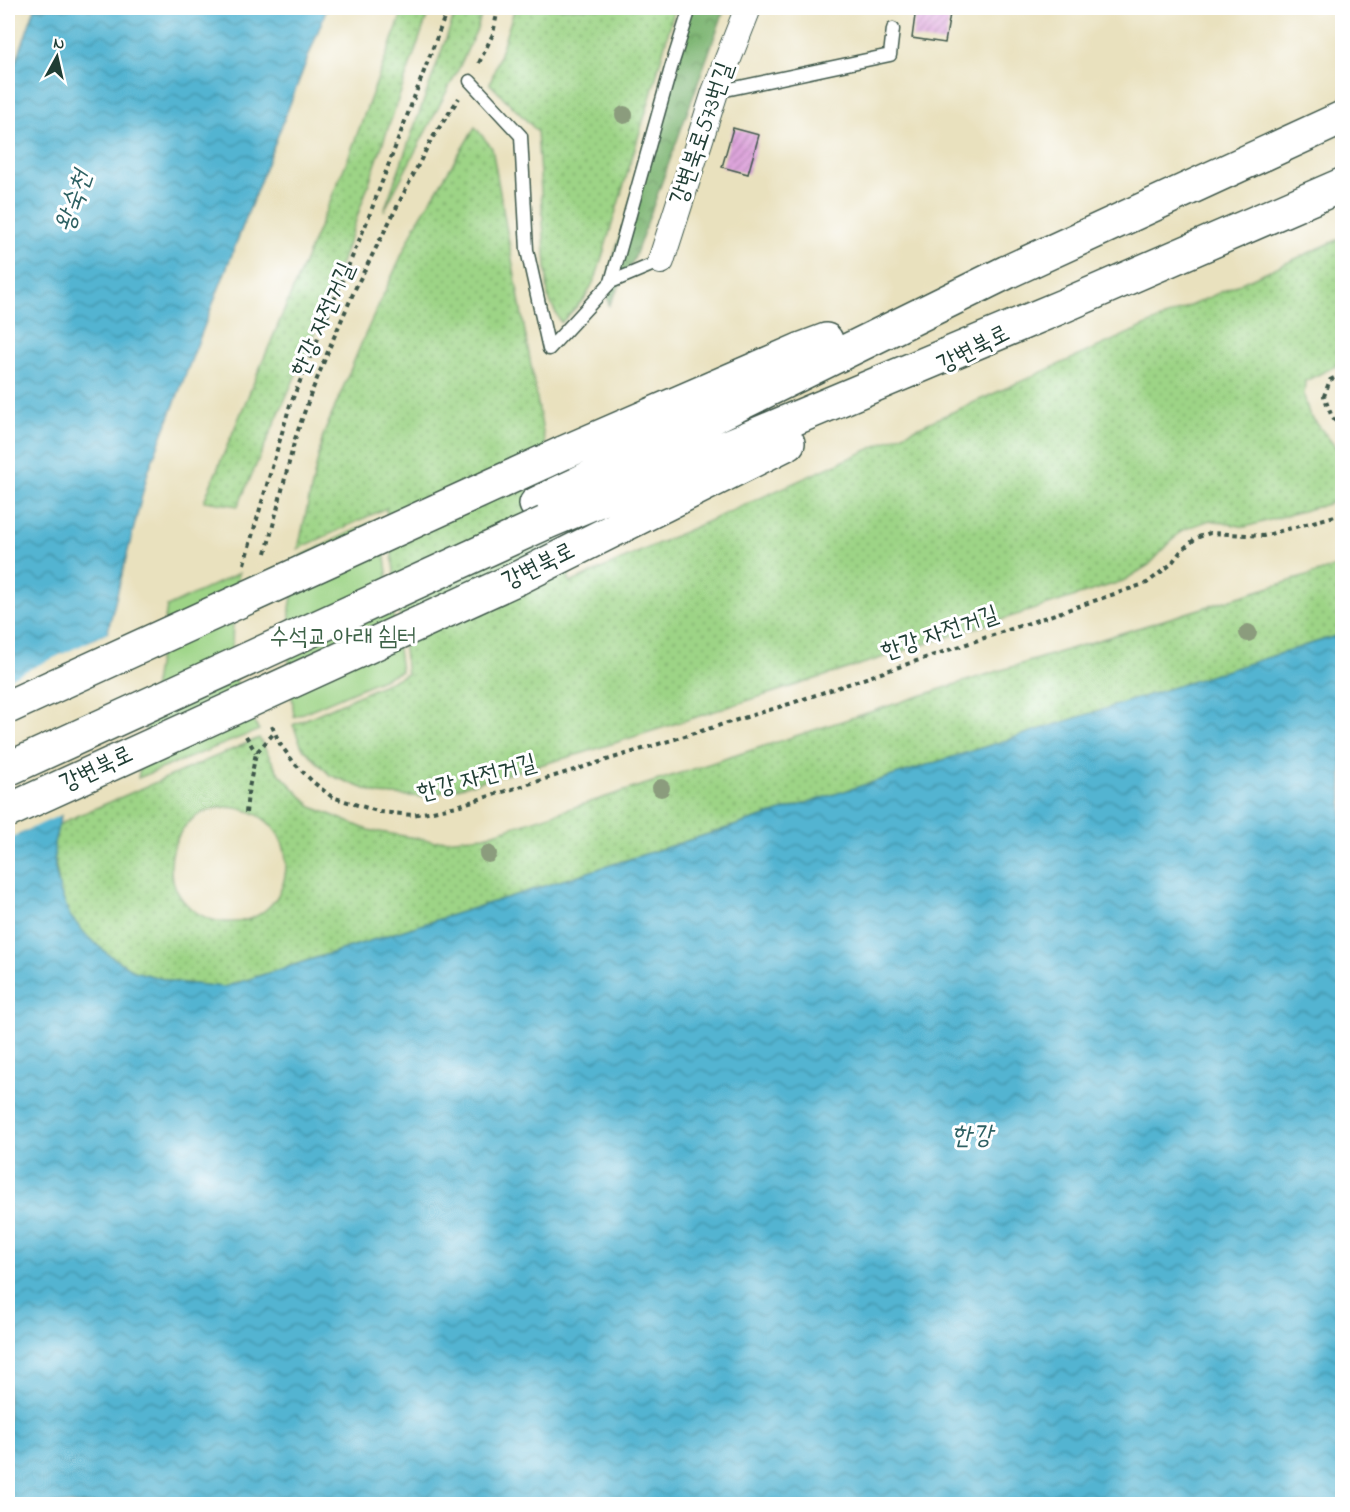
<svg xmlns="http://www.w3.org/2000/svg" width="1350" height="1512" font-family="'Indie Flower','Poor Story',sans-serif">
<style>
.grass{fill:url(#grass-dots);stroke:#5e885d;stroke-width:1.5;fill-rule:evenodd}
.forest{fill:url(#forest-crowns);stroke:#4e7a54;stroke-width:1.5}
.green{fill:#9dd486;stroke:#5e885d;stroke-width:1.5}
.water{fill:url(#water-waves);stroke:#387882;stroke-width:1.5}
.pier{fill:#e9e1be}
.building{fill:url(#building-hatch)}
.lines{fill:none;stroke-linecap:round;stroke-linejoin:round}
.service-casing{stroke:#3d5649;stroke-width:15}
.minor-casing{stroke:#3d5649;stroke-width:28}
.trunk-casing{stroke:#3d5649;stroke-width:36}
.path{stroke:#3d5649;stroke-width:4;stroke-dasharray:4.5 4.5;stroke-linecap:butt}
.service{stroke:#fff;stroke-width:12}
.minor{stroke:#fff;stroke-width:26}
.trunk{stroke:#fff;stroke-width:33}
.trunk-bridge-casing{stroke:#3d5649;stroke-width:36;stroke-linecap:butt}
.trunk-bridge{stroke:#fff;stroke-width:33}
.tree{fill:#8b9c7d}
.labels{text-anchor:middle;dominant-baseline:central;stroke-width:6;stroke-linejoin:round;paint-order:stroke}
.street-label{font-size:24px;fill:#1f3d34;stroke:#fff}
.park-label{font-size:24px;fill:#3e6348;stroke:#fff}
.water-label{font-size:26px;font-style:italic;fill:#2e6163;stroke:#fff}
</style>
<defs>
<pattern id="grass-dots" width="8" height="8" patternUnits="userSpaceOnUse" patternTransform="scale(1.5)"><rect width="8" height="8" fill="#9dd486"/><path d="M2 2h.1M6 6h.1" fill="none" stroke="#7fad6e" stroke-width="1.8" stroke-linecap="round"/></pattern>
<pattern id="forest-crowns" width="20" height="18" patternUnits="userSpaceOnUse" patternTransform="scale(1.5)"><rect width="20" height="18" fill="#7eb673"/><path d="M2 6a3 3 0 1 1 6 0M12 15a3 3 0 1 1 6 0" fill="none" stroke="#67955f"/></pattern>
<pattern id="water-waves" width="16" height="10" patternUnits="userSpaceOnUse" patternTransform="scale(1.5)"><rect width="16" height="10" fill="#52b4d1"/><path d="M0 5q4-4 8 0t8 0" fill="none" stroke="#4394aa"/></pattern>
<pattern id="building-hatch" width="6" height="6" patternUnits="userSpaceOnUse" patternTransform="scale(1.5)"><rect width="6" height="6" fill="#dea5dc"/><path d="M-1 1l2-2M0 6l6-6M5 7l2-2" fill="none" stroke="#b388b3"/></pattern>
</defs>
<rect width="100%" height="100%" fill="#fff"/>
<filter id="ink" filterUnits="userSpaceOnUse"><feTurbulence type="fractalNoise" baseFrequency=".0167" numOctaves="2"/><feDisplacementMap in="SourceGraphic" scale="12" xChannelSelector="R" yChannelSelector="G"/><feConvolveMatrix kernelMatrix="1 2 1 2 8 2 1 2 1" color-interpolation-filters="sRGB"/></filter>
<filter id="wash" filterUnits="userSpaceOnUse"><feTurbulence type="fractalNoise" baseFrequency=".008" numOctaves="4" result="noise"/><feDisplacementMap in="SourceGraphic" scale="24" xChannelSelector="R" yChannelSelector="G"/><feGaussianBlur stdDeviation="1.35" result="paint"/><feColorMatrix in="noise" values="0 0 0 0 0 0 0 0 0 0 0 0 0 0 0 0 0 1.4 0 .05"/><feComposite in="paint" operator="in"/></filter>
<g filter="url(#wash)">
<rect width="100%" height="100%" fill="#e9e1be"/>
<path class="grass" d="M 404,8 L 430,8 L 325,309 L 238,506 L 204,501 L 349,156 Z
M 457,8 L 483,8 L 477,29 L 459,68 L 384,211 Z
M 515,8 L 675,8 L 651,95 L 596,277 L 585,298 L 561,323 L 548,297 L 537,131 L 490,84 Z
M 475,127 L 492,148 L 570,583 L 1342,238 L 1342,363 L 1305,381 L 1304,396 L 1309,414 L 1342,455 L 1342,500 L 1245,527 L 1210,520 L 1182,530 L 1149,565 L 1123,581 L 583,753 L 425,797 L 378,794 L 330,775 L 302,747 L 293,725 L 407,674 L 386,508 L 298,549 L 323,436 L 364,337 L 416,224 Z
M 1342,565 L 1342,634 L 224,987 L 174,982 L 134,971 L 109,955 L 88,937 L 70,916 L 60,891 L 51,836 L 52,829 L 68,820 L 259,738 L 278,772 L 312,807 L 368,830 L 434,841 L 485,836 L 963,682 ZM 224,807 C 316,809 299,936 217,921 C 201,918 186,907 178,893 C 162,863 175,824 206,811 C 212,809 218,808 224,807 Z"/>
<path class="forest" d="M 690,8 L 725,8 L 634,259 L 609,305 L 605,285 Z"/>
<path class="green" d="M 382,517 L 384,551 L 401,671 L 294,717 L 289,666 L 290,608 L 299,557 Z
M 239,573 C 231,628 223,683 259,730 L 138,778 L 167,607 Z"/>
<path class="water" d="M 35,8 L 327,8 L 148,472 L 54,843 L 55,868 L 60,891 L 70,916 L 88,937 L 109,955 L 134,971 L 174,982 L 224,987 L 1342,634 L 1342,1504 L 8,1504 L 8,85 Z"/>
<path class="pier" d="M 110,632 L 65,813 L 8,839 L 8,679 Z"/>
<g id="blocks">
<path class="building" d="M 916,8 L 951,8 L 945,43 L 912,38 Z
M 733,128 L 759,135 L 748,174 L 722,167 Z"/>
</g>
</g>
<g filter="url(#ink)">
<use href="#blocks" fill-opacity="0" stroke="#3d5649" stroke-width="1.5"/>
<g class="lines">
<g class="service-casing">
<path id="service" d="M 470,81 L 521,136 L 527,250 L 549,349 L 611,282
M 716,92 L 890,55 L 893,29
M 661,261 L 611,282 L 671,68 L 690,8"/>
</g>
<g class="minor-casing">
<path id="minor" d="M 661,261 L 715,92 L 748,8"/>
</g>
<g class="trunk-casing">
<path id="trunk" d="M 563,453 L 802,349 L 826,340
M 536,504 L 1007,272 L 1342,118
M 545,523 L 1063,306 L 1342,185
M 518,578 L 788,443"/>
</g>
<path class="path" d="M 479,63 L 493,34 L 498,8
M 1342,374 L 1330,380 L 1324,396 L 1332,417 L 1342,429
M 266,553 L 295,439 L 310,396 L 331,344 L 356,287 L 431,140 L 459,98
M 244,564 L 290,405 L 366,224 L 448,8
M 272,726 L 280,744 L 295,764 L 313,782 L 332,797 L 380,812 L 413,815 L 457,806 L 789,704 L 1147,583 L 1170,565 L 1181,551 L 1196,538 L 1210,533 L 1263,536 L 1342,514
M 246,736 L 256,753
M 246,813 L 248,793 L 256,753 L 275,732"/>
<use href="#service" class="service"/>
<use href="#minor" class="minor"/>
<use href="#trunk" class="trunk"/>
<g class="trunk-bridge-casing">
<path id="trunk-bridge" d="M 8,707 L 563,453
M 8,769 L 545,523
M 8,811 L 518,578"/>
</g>
<use href="#trunk-bridge" class="trunk-bridge"/>
</g>
<g class="tree">
<circle cx="624" cy="115" r="9"/>
<circle cx="1248" cy="633" r="9"/>
<circle cx="661" cy="788" r="9"/>
<circle cx="488" cy="854" r="9"/>
</g>
</g>
<g class="labels">
<g class="street-label">
<text transform="translate(703 134) rotate(-71)">강변북로573번길</text>
<text transform="translate(324 320) rotate(-66)">한강 자전거길</text>
<text transform="translate(974 350) rotate(-27)">강변북로</text>
<text transform="translate(539 567) rotate(-26)">강변북로</text>
<text transform="translate(940 634) rotate(-19)">한강 자전거길</text>
<text transform="translate(97 770) rotate(-25)">강변북로</text>
<text transform="translate(477 779) rotate(-15)">한강 자전거길</text>
</g>
<g class="park-label">
<text x="343" y="638">수석교 아래 쉼터</text>
</g>
<g class="water-label">
<text transform="translate(75 202) rotate(-71)">왕숙천</text>
<text x="972" y="1137">한강</text>
</g>
</g>
<rect width="1350" height="1512" fill="none" stroke="#fff" stroke-width="30"/>
<g transform="translate(57 57) rotate(8)" stroke="#ffffff" stroke-width="4.5" paint-order="stroke">
<path d="M0-4.5L10 22L0 15L-10 22Z" fill="#1f3d34"/>
<text y="-9" font-size="16" font-weight="bold" text-anchor="middle" fill="#1f3d34">N</text>
</g>
</svg>
